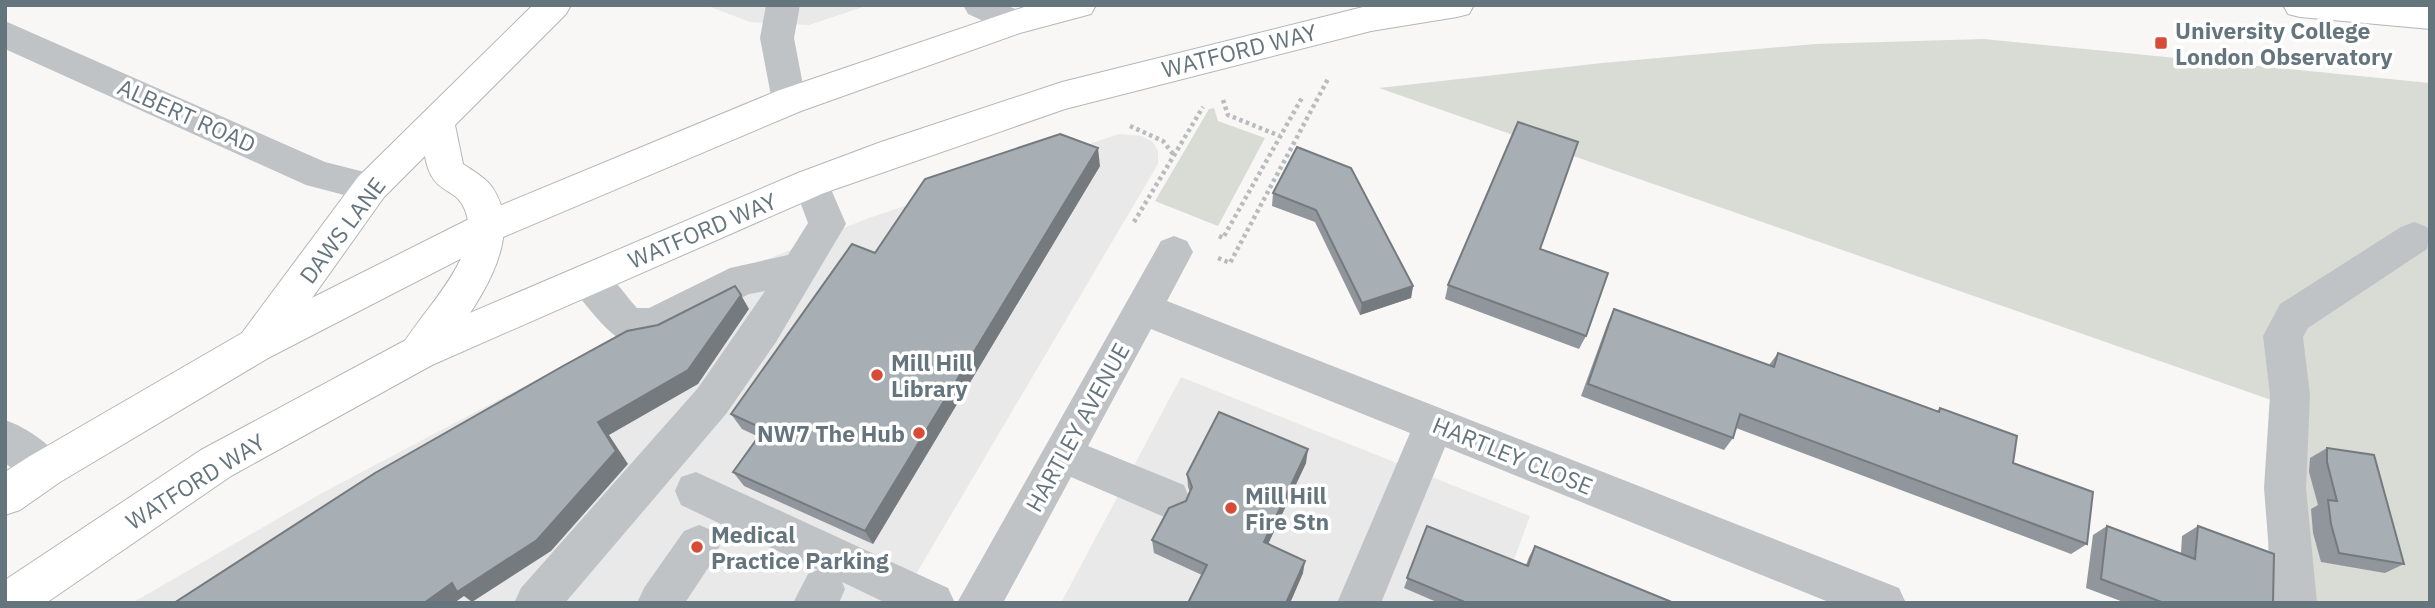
<svg xmlns="http://www.w3.org/2000/svg" width="2435" height="608" font-family="'IBM Plex Sans',sans-serif">
<style>
.built{fill:#e8e9e8}
.green{fill:#d8dcd5}
.lines{fill:none;stroke-linecap:round;stroke-linejoin:round}
.major-casing{stroke:#b0b6b9;stroke-width:2}
.highway-casing{stroke:#b2b7b9;stroke-width:2}
.path{stroke:#b9bcbe;stroke-width:4.5;stroke-dasharray:3.5 3.5;stroke-linecap:butt}
.minor{fill:#bfc3c6;fill-rule:evenodd}
.major{fill:#fff;fill-rule:evenodd}
.highway{fill:#fff;fill-rule:evenodd}
.wall{fill:#90969b}
.shaded-wall{fill:#757a7e}
.building{fill:#a7afb4;stroke:#757a7e;stroke-width:2}
.poi-dot{fill:#d64c37;stroke:#fff;stroke-width:2.5}
.labels{text-anchor:middle;dominant-baseline:central;stroke-width:7;stroke-linejoin:round;paint-order:stroke}
.poi-label{font-size:23px;font-weight:bold;fill:#65757e;stroke:#fff;text-anchor:start}
.street-label{font-size:23px;fill:#65757e;stroke:#fff}
</style>
<rect width="100%" height="100%" fill="#f8f7f5"/>
<path class="built" d="M 705,5 L 869,5 L 809,25 L 750,22 Z
M 1119,134 L 1142,136 L 1153,142 L 1158,151 L 1158,164 L 899,603 L 132,603 L 324,492 L 756,264 L 866,219 Z
M 1181,377 L 1530,516 L 1498,603 L 1061,603 Z"/>
<path class="green" d="M 1984,39 L 2430,83 L 2430,603 L 2266,603 L 2274,401 L 1379,88 L 1602,63 L 1815,44 Z
M 1214,108 L 1218,121 L 1265,138 L 1218,226 L 1155,201 L 1209,109 Z"/>
<g class="lines">
<g class="major-casing">
<path id="major" d="M 533,5 L 571,5 L 566,14 L 455,125 L 463,164 C 473,171 485,177 492,187 C 531,243 465,321 432,365 L 418,370 L 404,365 L 398,353 C 417,314 484,258 465,210 C 456,185 432,197 425,156 L 384,197 L 270,357 L 256,362 L 242,357 L 236,345 L 242,333 L 358,177 Z"/>
</g>
<g class="highway-casing">
<path id="highway" d="M 1030,5 L 1096,5 L 1091,14 L 1020,33 L 801,111 L 501,238 L 270,357 L 60,482 L 20,510 L 5,515 L 5,472 L 30,456 L 242,333 L 475,216 L 777,91 Z
M 1371,5 L 1474,5 L 1469,14 L 1457,17 L 1371,31 L 1065,109 L 824,193 L 432,365 L 231,476 L 46,603 L 5,603 L 5,580 L 201,450 L 404,341 L 798,173 L 881,142 L 1062,82 Z
M 2283,5 L 2430,5 L 2430,29 L 2300,17 L 2288,14 Z"/>
</g>
<path class="path" d="M 1223,100 L 1228,115 L 1280,136
M 1130,126 L 1163,141 L 1174,155
M 1134,222 L 1203,107
M 1219,236 L 1223,238 L 1303,96
M 1218,258 L 1230,263 L 1329,77"/>
<path class="minor" d="M 766,5 L 800,5 L 794,38 L 806,101 L 801,111 L 789,115 L 777,111 L 772,101 L 760,38 Z
M 963,5 C 987,5 1018,0 1031,22 L 1026,31 L 1014,35 L 968,14 Z
M 5,21 L 325,162 L 384,177 L 389,187 L 384,197 L 371,202 L 306,185 L 5,49 Z
M 811,168 L 824,173 L 846,224 L 776,342 L 726,414 L 565,603 L 514,603 L 521,588 L 698,388 L 765,291 L 749,294 L 667,336 C 629,349 620,344 595,316 C 585,304 576,294 569,280 L 575,269 C 604,258 619,288 637,308 L 649,308 L 730,268 L 788,255 L 808,223 L 793,183 L 798,173 Z
M 2414,222 L 2427,227 L 2430,232 L 2427,249 L 2308,328 L 2303,337 L 2310,395 L 2306,488 L 2317,603 L 2273,603 L 2264,488 L 2270,395 L 2263,336 L 2280,304 L 2401,227 Z
M 1174,236 L 1187,241 L 1193,252 L 1167,301 L 1899,588 L 1906,603 L 1831,603 L 1445,447 L 1381,603 L 1337,603 L 1410,433 L 1151,329 L 1088,446 L 1184,485 L 1190,499 L 1184,513 L 1169,519 L 1071,477 L 1003,603 L 957,603 L 1161,241 Z
M 5,420 C 28,428 56,447 66,469 L 60,482 L 45,488 L 30,482 L 5,463 Z
M 696,472 L 948,588 L 955,603 L 886,603 L 842,582 L 845,589 L 839,603 L 793,603 L 808,574 L 818,570 L 681,505 L 675,491 L 681,477 Z
M 699,525 L 714,531 L 720,545 L 714,559 L 685,603 L 637,603 L 644,588 L 684,531 Z"/>
<use href="#major" class="major"/>
<use href="#highway" class="highway"/>
</g>
<path class="wall" d="M 1297,147 L 1413,286 L 1411,298 L 1360,315 L 1315,222 L 1272,206 L 1273,193 Z
M 1100,166 L 873,544 L 744,486 L 733,472 L 759,437 L 742,429 L 731,414 L 875,253 Z
M 1540,249 L 1586,336 L 1579,349 L 1445,299 L 1448,285 Z
M 1614,309 L 1769,365 L 1778,353 L 1937,411 L 1940,408 L 2013,463 L 2087,544 L 2071,554 L 1736,428 L 1733,438 L 1724,450 L 1581,396 L 1608,322 Z
M 2327,448 L 2404,564 L 2385,573 L 2321,562 L 2313,533 L 2311,509 L 2318,505 L 2309,472 L 2310,458 Z
M 1306,463 L 1268,544 L 1303,573 L 1290,603 L 1188,603 L 1202,575 L 1154,553 L 1152,540 L 1186,501 L 1190,492 L 1188,487 L 1187,474 Z
M 1427,526 L 1526,565 L 1529,557 L 1535,546 L 1674,603 L 1439,603 L 1404,588 Z
M 2107,526 L 2181,553 L 2182,536 L 2198,526 L 2273,603 L 2126,603 L 2086,588 L 2093,535 Z"/>
<path class="shaded-wall" d="M 1098,148 L 1100,166 L 873,544 L 865,531 Z
M 1413,286 L 1411,298 L 1360,315 L 1362,303 Z
M 741,295 L 749,309 L 698,384 L 609,435 L 628,464 L 551,551 L 472,602 L 464,596 L 454,603 L 424,603 L 452,583 L 598,422 Z
M 1308,449 L 1306,463 L 1263,555 L 1264,542 Z
M 1305,561 L 1303,573 L 1290,603 L 1286,603 Z"/>
<path class="building" d="M 1518,122 L 1578,142 L 1540,249 L 1608,273 L 1586,336 L 1448,285 Z
M 1060,134 L 1098,148 L 865,531 L 733,472 L 764,429 L 731,414 L 852,244 L 875,253 L 925,179 Z
M 1297,147 L 1351,168 L 1413,286 L 1362,303 L 1316,210 L 1273,193 Z
M 735,286 L 741,295 L 688,370 L 598,422 L 616,451 L 537,540 L 457,592 L 452,583 L 424,603 L 174,603 L 375,473 L 563,366 L 627,331 L 658,325 Z
M 1614,309 L 1774,367 L 1778,353 L 1939,412 L 1940,408 L 2017,436 L 2013,463 L 2093,492 L 2087,544 L 1740,414 L 1733,438 L 1588,384 Z
M 1219,412 L 1308,449 L 1264,542 L 1305,561 L 1286,603 L 1188,603 L 1207,565 L 1152,540 L 1169,508 L 1186,501 L 1192,487 L 1187,474 Z
M 2327,448 L 2374,455 L 2404,564 L 2339,553 L 2331,524 L 2328,500 L 2337,501 L 2327,462 Z
M 1427,526 L 1528,566 L 1535,546 L 1674,603 L 1467,603 L 1407,578 Z
M 2107,526 L 2195,559 L 2198,526 L 2274,554 L 2273,603 L 2164,603 L 2101,579 Z"/>
<g class="poi-dot">
<rect x="2154" y="36" width="14" height="14" rx="3.5"/>
<circle cx="877" cy="375" r="7"/>
<circle cx="919" cy="433" r="7"/>
<circle cx="1231" cy="508" r="7"/>
<circle cx="697" cy="547" r="7"/>
</g>
<g class="labels">
<g class="poi-label">
<text x="2175" y="30">University College<tspan x="2175" dy="26">London Observatory</tspan></text>
<text x="891" y="362">Mill Hill<tspan x="891" dy="26">Library</tspan></text>
<text x="905" y="433" text-anchor="end">NW7 The Hub</text>
<text x="1245" y="495">Mill Hill<tspan x="1245" dy="26">Fire Stn</tspan></text>
<text x="711" y="534">Medical<tspan x="711" dy="26">Practice Parking</tspan></text>
</g>
<g class="street-label">
<text transform="translate(1239 50) rotate(-14)">WATFORD WAY</text>
<text transform="translate(187 115) rotate(24)">ALBERT ROAD</text>
<text transform="translate(342 230) rotate(-53)">DAWS LANE</text>
<text transform="translate(702 230) rotate(-23)">WATFORD WAY</text>
<text transform="translate(1077 427) rotate(-61)">HARTLEY AVENUE</text>
<text transform="translate(1513 455) rotate(22)">HARTLEY CLOSE</text>
<text transform="translate(195 481) rotate(-32)">WATFORD WAY</text>
</g>
</g>
<rect width="2435" height="608" fill="none" stroke="#65757e" stroke-width="14"/>
</svg>
